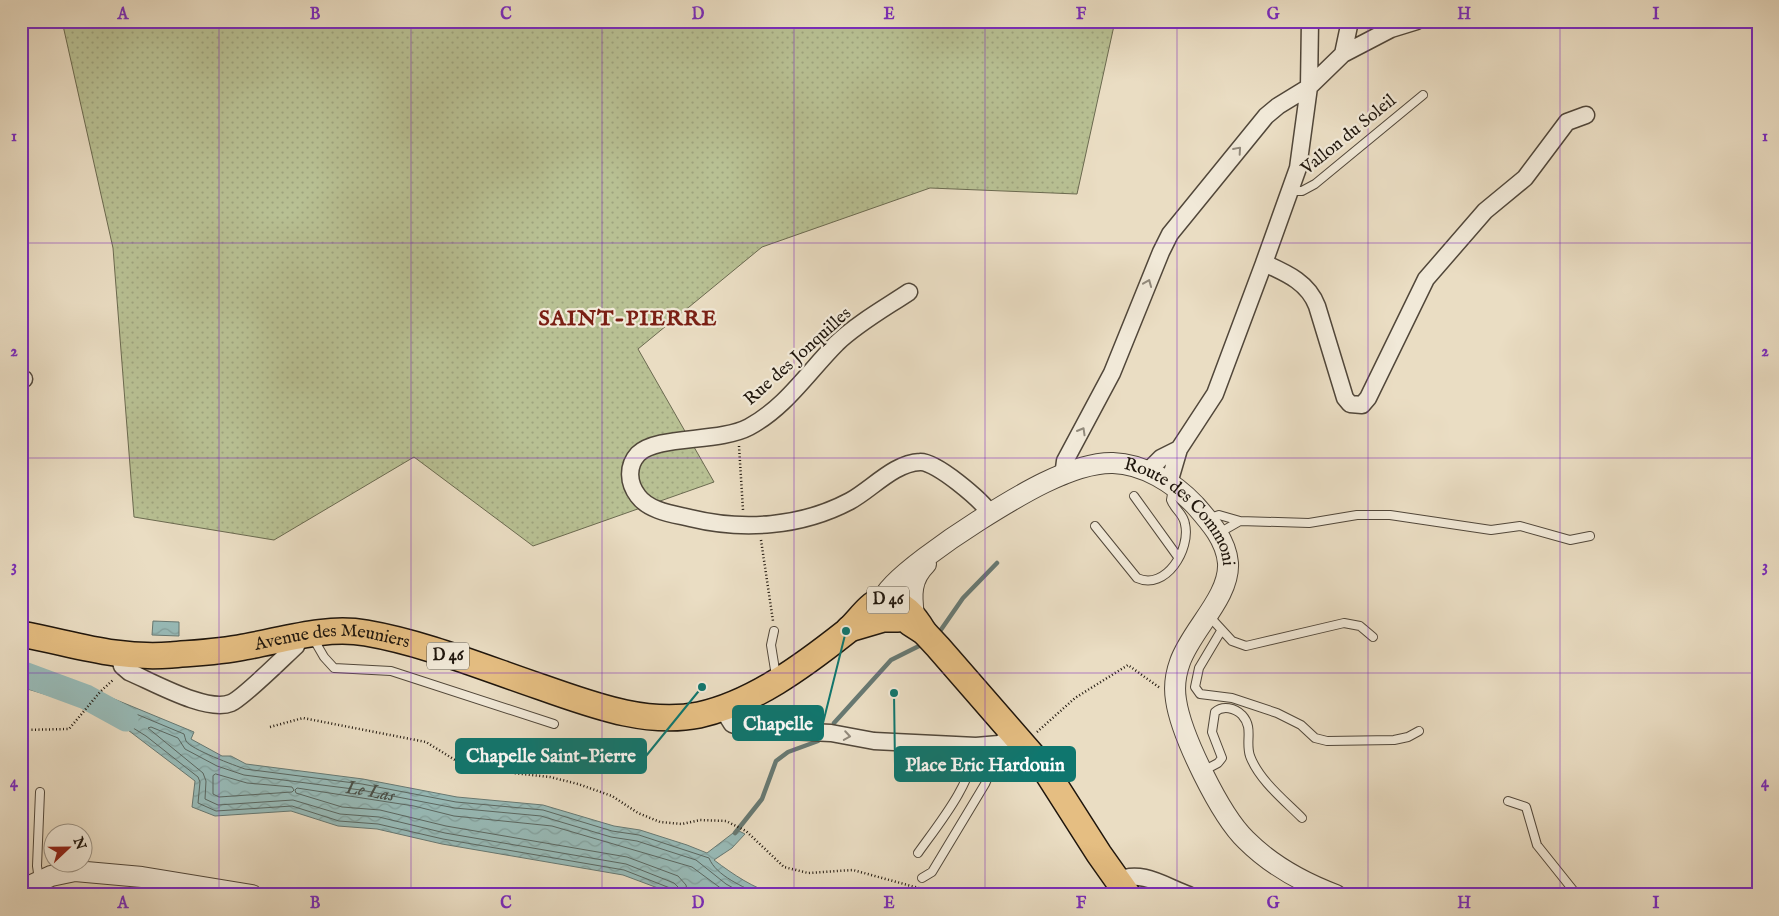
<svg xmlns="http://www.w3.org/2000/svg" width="1779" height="916" font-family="'IM FELL English',serif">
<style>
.grass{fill:url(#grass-dots);stroke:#6b6a50}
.water{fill:url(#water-waves);stroke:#677973}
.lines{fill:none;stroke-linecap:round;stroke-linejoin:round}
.shore{stroke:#5b6862;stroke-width:1}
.stream{stroke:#677973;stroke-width:4.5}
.river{stroke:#98bbb8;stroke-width:25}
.service-casing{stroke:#51473a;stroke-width:10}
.minor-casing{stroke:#51473a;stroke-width:19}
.tertiary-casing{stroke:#51473a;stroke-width:22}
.primary-casing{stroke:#1e150c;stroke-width:28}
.path{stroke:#1e150c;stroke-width:2.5;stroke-dasharray:1 2.5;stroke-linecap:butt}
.service{stroke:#f1e9d8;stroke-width:8}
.minor{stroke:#f1e9d8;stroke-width:16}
.tertiary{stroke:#f1e9d8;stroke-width:20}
.primary{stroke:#e5be82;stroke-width:25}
.oneway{stroke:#928a7c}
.grid{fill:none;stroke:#7b2cbf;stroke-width:1;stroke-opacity:0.55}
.labels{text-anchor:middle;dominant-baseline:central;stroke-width:4.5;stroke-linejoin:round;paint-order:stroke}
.shield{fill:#f1e9d8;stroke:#5d5549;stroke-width:1}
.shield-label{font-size:16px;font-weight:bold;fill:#1e150c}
.street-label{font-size:18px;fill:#1e150c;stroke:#f1e9d8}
.water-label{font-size:19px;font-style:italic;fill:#494f48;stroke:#f1e9d8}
.district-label{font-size:22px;font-weight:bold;letter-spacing:1px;fill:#7a1f14;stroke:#f1e9d8}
.leader{fill:none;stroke:#0f766e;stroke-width:2}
.callout-dot{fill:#0f766e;stroke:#f1e9d8;stroke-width:2}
.callout{fill:#0f766e;stroke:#0f766e;stroke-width:2}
.callout-label{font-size:19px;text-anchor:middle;font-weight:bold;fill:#fff}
.neatline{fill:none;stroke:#7b2cbf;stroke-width:2}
.grid-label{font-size:16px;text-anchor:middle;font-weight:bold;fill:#7b2cbf}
</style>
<defs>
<pattern id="grass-dots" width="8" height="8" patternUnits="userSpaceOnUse" patternTransform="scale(1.25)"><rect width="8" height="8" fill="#b8c093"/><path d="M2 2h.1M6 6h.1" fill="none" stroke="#9ea47e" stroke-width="1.8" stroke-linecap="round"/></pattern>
<pattern id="water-waves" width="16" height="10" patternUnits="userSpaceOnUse" patternTransform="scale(1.25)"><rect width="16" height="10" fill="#98bbb8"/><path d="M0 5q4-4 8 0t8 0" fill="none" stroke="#83a09d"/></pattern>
</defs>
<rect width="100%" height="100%" fill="#eaddc3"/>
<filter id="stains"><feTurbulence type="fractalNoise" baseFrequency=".004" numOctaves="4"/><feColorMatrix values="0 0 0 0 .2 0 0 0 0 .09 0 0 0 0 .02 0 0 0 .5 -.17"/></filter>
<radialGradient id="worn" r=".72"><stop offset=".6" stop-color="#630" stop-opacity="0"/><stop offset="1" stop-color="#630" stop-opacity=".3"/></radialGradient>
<path class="grass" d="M 62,21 L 1115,21 L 1077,194 L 930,188 L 762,247 L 638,349 L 714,482 L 533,546 L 414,457 L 274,540 L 134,517 L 113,248 Z"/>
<path class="water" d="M 153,621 L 179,622 L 179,636 L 152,635 Z
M 21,660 L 57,677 L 99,693 L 87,707 L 21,687 Z
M 102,694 L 194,732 L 191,739 L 222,756 L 231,756 L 246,764 L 363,779 L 457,797 L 543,805 L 614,826 L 640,830 L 687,845 L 707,853 L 737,830 L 745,834 L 732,848 L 714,860 C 734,875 753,888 777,895 L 674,894 L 623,875 L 442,844 L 377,829 L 338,826 L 291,811 L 215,816 L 192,807 L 195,781 L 120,724 L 90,709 Z"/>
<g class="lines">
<g class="shore">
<path d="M 21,666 L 55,682 L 88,693 L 90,696 L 84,701 L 21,683"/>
<path d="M 216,774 L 247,783 L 292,787 L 294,790 L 292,792 L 219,797 L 213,794 L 213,776 Z"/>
<path d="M 674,895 L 670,888 L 624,870 L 443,839 L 378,824 L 339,821 L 292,806 L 216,811 L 198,803 L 200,782 L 198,777 L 146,736 L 101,708 L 100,705 L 105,701 L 184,734 C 185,736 185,739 186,741 C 190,749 236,766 245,769 L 362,784 L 456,802 L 543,810 L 612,831 L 639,835 L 709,858 C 716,876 744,887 760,895"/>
<path id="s1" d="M 680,895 L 679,888 L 674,883 L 626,864 L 445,833 L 379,817 L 340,814 L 293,800 L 218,805 L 205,799 L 206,781 L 203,773 L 148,728 L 151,727 L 178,738 L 185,749 L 217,766 L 244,775 L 361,790 L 455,808 L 541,816 L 611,837 L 637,841 L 696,860 L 726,884 L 746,895"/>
<path d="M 688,895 L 686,885 L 678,876 L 627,857 L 446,826 L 380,810 L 342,807 L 296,793 L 295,790 L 297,788 L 414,806 L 454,816 L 552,826 L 692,867 L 730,895"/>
</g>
<path class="stream" d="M 938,634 L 963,598 L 997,563
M 834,723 L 891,660 L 925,643
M 735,833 L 762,799 L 776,761 L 788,752 L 818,741"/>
<path class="river" d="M 21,673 L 86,697 L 126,719"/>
<g class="service-casing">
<path id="service" d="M 1291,191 L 1302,191 L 1315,184 L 1423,95
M 1134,496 L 1178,557
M 1207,519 L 1219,515 L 1240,521 L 1219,533
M 1240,521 L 1309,523 L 1357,515 L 1390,515 L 1491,530 L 1520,526 L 1570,540 L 1590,536
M 1095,526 L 1137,578 C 1166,591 1191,549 1185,524 C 1184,514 1174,509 1171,500 L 1173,488
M 1209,616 L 1232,641 L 1246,646 L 1344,623 L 1360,626 L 1373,637
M 774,631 L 771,645 L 776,676
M 1221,631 L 1199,668 L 1195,687 L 1200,694 L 1232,698 L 1277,713 L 1301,725 L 1315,738 L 1327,741 L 1394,740 L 1408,737 L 1419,731
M 313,638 L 324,657 L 334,668 L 391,671 L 554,724
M 1203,771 L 1218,763 L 1222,758 L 1212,732 L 1215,712 C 1223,705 1235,708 1242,715 C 1254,728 1245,741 1250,756 C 1259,780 1284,800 1302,818
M 1508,801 L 1526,807 L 1537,845 L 1577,895
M 918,853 C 940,822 971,785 976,746
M 922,878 L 932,872 L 985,784 L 992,768 L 994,746
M 39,880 L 37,866 L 40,792"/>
</g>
<g class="minor-casing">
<path id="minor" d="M 1343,54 L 1391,29 L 1417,21
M 1264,263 L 1298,168 L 1309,87 L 1343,54 L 1350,21
M 909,292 C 885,308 858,323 837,343 C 808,372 786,407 749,427 C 719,443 657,435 638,454 C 627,466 628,483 638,496 C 649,511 673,514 690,518 C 743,531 801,527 850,501 C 872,489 894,463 920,462 C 936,461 981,500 990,513
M 21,379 L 24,379
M 1179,449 L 1215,394 L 1264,263 C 1286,273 1308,282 1317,306 L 1345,398 L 1350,404 L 1362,405 L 1368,398 L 1426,279 L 1485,211 L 1525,178 L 1567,122 L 1586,115
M 1148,471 L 1161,458 L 1179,449 L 1169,483
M 1063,476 L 1065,461 L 1112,373 L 1161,252 L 1170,234 L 1266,116 L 1278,106 L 1309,87 L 1310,21
M 119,655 L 122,666 L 129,672 C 153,682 207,713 231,703 C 243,698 284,657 296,646 L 301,635
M 722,708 L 732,724 L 746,729 L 831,733 L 874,741 L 976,746 L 999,744 L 1017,735
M 1118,881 C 1140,868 1168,888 1189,895"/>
</g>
<g class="tertiary-casing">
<g id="tertiary">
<path id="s2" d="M 883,599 C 887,581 959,533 978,521 C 1013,499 1071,462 1113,463 C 1144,464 1174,483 1195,505 C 1210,522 1226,540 1228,563 C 1230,597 1191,630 1180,662 C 1176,673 1174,688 1176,700 C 1181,735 1220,815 1246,840 C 1270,864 1304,883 1336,895"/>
<path d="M 914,615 C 911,594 911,579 926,564"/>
<path d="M 21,890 L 51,876 L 75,871 L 142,877 L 252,895"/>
</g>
</g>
<g class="primary-casing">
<g id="primary">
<path d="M 910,623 L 924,632 L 938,647 L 1046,771 L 1099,854 L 1128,895"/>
<path d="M 849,629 L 883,619 L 898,619"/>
<path id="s3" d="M 21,634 C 75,644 114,659 171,655 C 195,653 220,652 244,647 C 284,640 325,626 366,633 C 424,643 482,667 538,686 C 588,703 644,726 699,715 C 753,703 803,666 846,632 C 859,621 867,605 883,599 C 904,603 914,615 924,632"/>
</g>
</g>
<path class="path" d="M 739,446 L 743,510
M 761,540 L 773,621
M 270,727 L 303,718 L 426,742 L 455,760 L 477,769 L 550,777 L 578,784 L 612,796 L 638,813 L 660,822 L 682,824 L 700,820 L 726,821 L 746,831 L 784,867 L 808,873 L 853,870 L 944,895
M 21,730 L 69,729 L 100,692 L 114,679
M 1037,732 L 1075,698 L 1128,665 L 1160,688"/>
<use href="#service" class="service"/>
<use href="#minor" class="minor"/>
<use href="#tertiary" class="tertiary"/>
<use href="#primary" class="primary"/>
</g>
<defs><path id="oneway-chevron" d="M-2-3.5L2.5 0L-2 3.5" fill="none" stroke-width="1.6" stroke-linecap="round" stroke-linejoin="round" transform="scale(1.25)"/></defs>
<g class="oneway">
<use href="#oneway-chevron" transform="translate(1238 150) rotate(-49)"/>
<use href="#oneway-chevron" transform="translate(1148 283) rotate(-68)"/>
<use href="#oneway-chevron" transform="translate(1082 431) rotate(-60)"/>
<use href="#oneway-chevron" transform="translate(847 736) rotate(9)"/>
</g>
<path class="grid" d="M 219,21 L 219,895M 411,21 L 411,895M 602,21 L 602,895M 794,21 L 794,895M 985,21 L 985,895M 1177,21 L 1177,895M 1368,21 L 1368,895M 1560,21 L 1560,895M 21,243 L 1758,243M 21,458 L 1758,458M 21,673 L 1758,673"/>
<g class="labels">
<g class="shield">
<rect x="867" y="586.5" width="42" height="27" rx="4"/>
<rect x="427" y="642.5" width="42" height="27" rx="4"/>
</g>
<g class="shield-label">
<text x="888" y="600">D 46</text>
<text x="448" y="656">D 46</text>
</g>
<g class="street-label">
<text transform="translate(1349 135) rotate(-39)">Vallon du Soleil</text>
<text transform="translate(798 357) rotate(-42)">Rue des Jonquilles</text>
<text stroke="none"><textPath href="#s2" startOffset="361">Route des Commoni</textPath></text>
<text stroke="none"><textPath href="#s3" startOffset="315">Avenue des Meuniers</textPath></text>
</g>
<g class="water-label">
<text stroke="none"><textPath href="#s1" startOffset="830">Le Las</textPath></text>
</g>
<g class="district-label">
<text x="628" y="319">SAINT-PIERRE</text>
</g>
</g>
<path class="leader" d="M846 631L823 723M702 687L646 756M894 693L895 764"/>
<g class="callout-dot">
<circle cx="846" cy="631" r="5"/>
<circle cx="702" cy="687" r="5"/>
<circle cx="894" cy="693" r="5"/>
</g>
<g class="callout">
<rect x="733" y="706" width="90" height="34" rx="5"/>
<rect x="456" y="739" width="190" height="34" rx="5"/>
<rect x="895" y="747" width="180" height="34" rx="5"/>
</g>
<g class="callout-label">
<text x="778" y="730">Chapelle</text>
<text x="551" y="762">Chapelle Saint-Pierre</text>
<text x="985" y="771">Place Eric Hardouin</text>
</g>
<rect width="1779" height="916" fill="none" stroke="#eaddc3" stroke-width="55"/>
<g transform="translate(68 848) rotate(68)"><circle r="24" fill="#f1e9d8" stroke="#9d9486"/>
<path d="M0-4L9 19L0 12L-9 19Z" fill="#8f2418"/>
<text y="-8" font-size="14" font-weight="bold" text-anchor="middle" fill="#1e150c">N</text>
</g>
<rect x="28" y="28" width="1724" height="860" class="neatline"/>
<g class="grid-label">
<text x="123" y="19">A</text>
<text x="315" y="19">B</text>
<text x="506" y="19">C</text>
<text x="698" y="19">D</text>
<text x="889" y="19">E</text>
<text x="1081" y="19">F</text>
<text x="1273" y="19">G</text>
<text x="1464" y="19">H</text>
<text x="1656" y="19">I</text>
<text x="14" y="141">1</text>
<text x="1765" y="141">1</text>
<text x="14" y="356">2</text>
<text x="1765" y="356">2</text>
<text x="14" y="571">3</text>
<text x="1765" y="571">3</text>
<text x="14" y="787">4</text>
<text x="1765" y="787">4</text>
<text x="123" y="908">A</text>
<text x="315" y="908">B</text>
<text x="506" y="908">C</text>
<text x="698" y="908">D</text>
<text x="889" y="908">E</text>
<text x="1081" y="908">F</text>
<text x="1273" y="908">G</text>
<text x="1464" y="908">H</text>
<text x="1656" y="908">I</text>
</g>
<rect width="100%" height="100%" filter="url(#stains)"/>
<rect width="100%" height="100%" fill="url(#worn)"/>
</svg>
